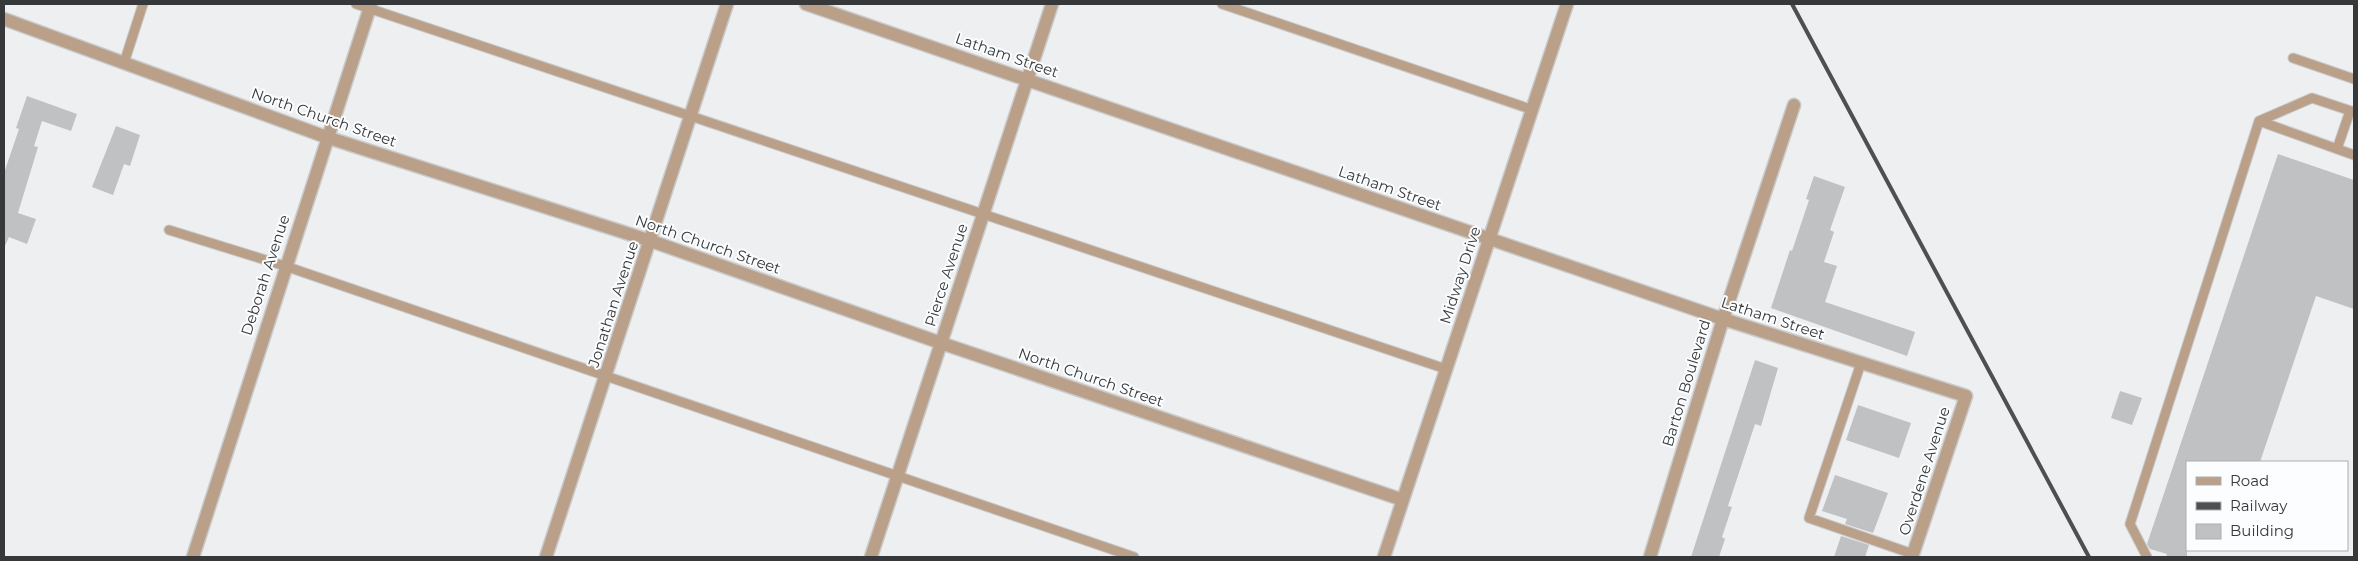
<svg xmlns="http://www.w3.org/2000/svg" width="2358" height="561" font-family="Montserrat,sans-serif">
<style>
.building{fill:#c0c1c3}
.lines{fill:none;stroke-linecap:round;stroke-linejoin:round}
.lane-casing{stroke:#c9cacc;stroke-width:11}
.street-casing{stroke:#c9cacc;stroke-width:15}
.lane{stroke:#baa088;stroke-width:9}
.street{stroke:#baa088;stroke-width:12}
.rail{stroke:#4e4f50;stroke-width:4}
.labels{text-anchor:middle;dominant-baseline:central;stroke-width:4;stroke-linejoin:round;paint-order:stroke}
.street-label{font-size:15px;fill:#373839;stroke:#fbfdff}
</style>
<rect width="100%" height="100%" fill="#eeeff1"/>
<path class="building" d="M 27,96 L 77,114 L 71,131 L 42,121 L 34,146 L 38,147 L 18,213 L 36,219 L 27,244 L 9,237 L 5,246 L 4,173 L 19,129 L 16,128 Z
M 116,126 L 140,135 L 130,166 L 124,164 L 113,195 L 92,187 Z
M 2278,154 L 2354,180 L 2354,309 L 2316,296 L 2260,462 L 2187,462 L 2187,557 L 2166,557 L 2167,554 L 2150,549 L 2147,544 Z
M 1814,176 L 1845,187 L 1830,230 L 1834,232 L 1824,262 L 1837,266 L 1825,302 L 1915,332 L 1907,356 L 1771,308 L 1790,250 L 1792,251 L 1809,200 L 1806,199 Z
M 1755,360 L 1778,368 L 1761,426 L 1755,424 L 1728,506 L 1732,507 L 1722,537 L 1725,539 L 1719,557 L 1691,557 Z
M 2120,391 L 2142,398 L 2132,425 L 2111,418 Z
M 1858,405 L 1911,423 L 1899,458 L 1846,440 Z
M 1835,475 L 1888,493 L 1873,533 L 1845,524 L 1847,519 L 1822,511 Z
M 1841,536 L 1869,545 L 1865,557 L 1834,557 Z"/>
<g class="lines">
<g class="lane-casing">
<path id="lane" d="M 356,4 L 1446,369
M 1222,4 L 1533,110
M 2293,58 L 2354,79
M 124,63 L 143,4
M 2259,121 L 2312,98 L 2354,112
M 2337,149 L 2350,111
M 169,230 L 285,266 L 1134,557
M 1861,363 L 1809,518 L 1913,554
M 2147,557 L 2130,524 L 2259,121 L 2354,155"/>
</g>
<g class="street-casing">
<path id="street" d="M 806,4 L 1723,319 L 1966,396 L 1912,557
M 4,19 L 326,137 L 651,241 L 941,343 L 1403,500
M 193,557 L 371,4
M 546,557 L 727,4
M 871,557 L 1052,4
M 1384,557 L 1567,4
M 1650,557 L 1723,319 L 1794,105"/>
</g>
<use href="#lane" class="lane"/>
<use href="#street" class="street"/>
<path class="rail" d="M 1792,4 L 2089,557"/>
</g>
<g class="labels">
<g class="street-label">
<text transform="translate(1007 55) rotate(19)">Latham Street</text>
<text transform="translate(324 117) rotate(19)">North Church Street</text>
<text transform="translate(1390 188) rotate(19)">Latham Street</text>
<text transform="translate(708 244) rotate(19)">North Church Street</text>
<text transform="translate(265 275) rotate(-72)">Deborah Avenue</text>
<text transform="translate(946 275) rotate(-72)">Pierce Avenue</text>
<text transform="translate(1460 275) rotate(-72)">Midway Drive</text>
<text transform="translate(613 304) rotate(-72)">Jonathan Avenue</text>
<text transform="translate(1773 318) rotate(18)">Latham Street</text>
<text transform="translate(1091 377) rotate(19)">North Church Street</text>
<text transform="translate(1686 383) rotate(-73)">Barton Boulevard</text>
<text transform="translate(1924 471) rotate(-72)">Overdene Avenue</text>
</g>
</g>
<rect width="2358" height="561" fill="none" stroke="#373839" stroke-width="10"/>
<rect x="2186" y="461" width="162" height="90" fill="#fbfdff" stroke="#adaeb0"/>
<rect x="2196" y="477" width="25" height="8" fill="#baa088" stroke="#adaeb0"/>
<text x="2230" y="486" font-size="15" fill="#373839">Road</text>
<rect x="2196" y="502" width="25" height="8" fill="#4e4f50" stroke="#adaeb0"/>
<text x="2230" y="511" font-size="15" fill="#373839">Railway</text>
<rect x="2196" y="524" width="25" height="15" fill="#c0c1c3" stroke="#adaeb0"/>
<text x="2230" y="536" font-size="15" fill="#373839">Building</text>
</svg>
